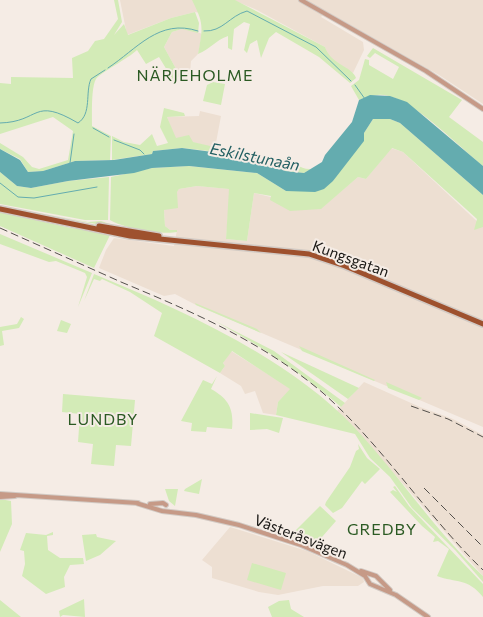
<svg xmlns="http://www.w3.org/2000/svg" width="483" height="617" font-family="Commissioner,sans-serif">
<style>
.built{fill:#eddfd2}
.green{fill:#d3ebb7}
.water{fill:#64acaf}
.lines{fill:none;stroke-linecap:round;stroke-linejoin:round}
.stream{stroke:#64acaf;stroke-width:1}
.minor-casing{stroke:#d2cac4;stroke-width:6}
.major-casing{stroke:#d2cac4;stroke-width:8}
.minor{stroke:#c69a87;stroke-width:4}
.major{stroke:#9e512e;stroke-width:5}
.rail{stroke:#54504c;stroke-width:1;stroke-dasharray:8 4;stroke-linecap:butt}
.labels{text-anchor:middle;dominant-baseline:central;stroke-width:4;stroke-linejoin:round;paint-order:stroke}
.street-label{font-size:15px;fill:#1a1815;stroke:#f5ece5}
.neighbourhood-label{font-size:16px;letter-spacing:1px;fill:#2b5a23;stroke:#f5ece5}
.water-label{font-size:16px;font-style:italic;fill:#215e61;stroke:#f5ece5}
</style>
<rect width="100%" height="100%" fill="#f5ece5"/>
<path class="built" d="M 120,0 L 232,0 L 203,28 L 200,13 L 195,12 L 171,18 L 127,35 Z
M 233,0 L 483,0 L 483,104 L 439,75 L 326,11 L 321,17 L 363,42 L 364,50 L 353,73 L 328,57 L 325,47 L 257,10 Z
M 182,29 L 191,29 L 202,34 L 198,54 L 191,61 L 190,75 L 180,76 L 164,47 L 172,32 Z
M 200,111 L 221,116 L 215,148 L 192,142 L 190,139 L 175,138 L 167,117 L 199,116 Z
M 391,148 L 403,152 L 483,227 L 483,427 L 196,305 L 175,294 L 164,296 L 99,268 L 106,250 L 114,238 L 174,246 L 177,230 L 170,230 L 165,226 L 164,209 L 179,189 L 197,186 L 230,189 L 226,239 L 247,241 L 254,193 L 320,209 L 358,177 L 366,179 Z
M 231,351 L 291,389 L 278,402 L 276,415 L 263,413 L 255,391 L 245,394 L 241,386 L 220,373 L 225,366 L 223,363 Z
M 364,382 L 420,407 L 453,419 L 483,435 L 483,576 L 371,447 L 337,411 Z
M 230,527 L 307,551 L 363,578 L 364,582 L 358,586 L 323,586 L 278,595 L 259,592 L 212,578 L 212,567 L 202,560 Z"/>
<path class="green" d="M 114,0 L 118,0 L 122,22 L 114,35 L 124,24 L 128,35 L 171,18 L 195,12 L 199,23 L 198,33 L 182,29 L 172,32 L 164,47 L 180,76 L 173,80 L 159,57 L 146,64 L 137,50 C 129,58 100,73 96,79 C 91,87 92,115 92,126 L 111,136 L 110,160 L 75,161 L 43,171 L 28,172 L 20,159 L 0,149 L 0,143 L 23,157 L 32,167 L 39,169 L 68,160 L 73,131 L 53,117 L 0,134 L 0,83 L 11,84 L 11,77 L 73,78 L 72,58 L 88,51 L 95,41 L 104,39 L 118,19 Z
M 192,0 L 235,0 L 325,47 C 331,65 352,66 356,78 L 350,83 L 319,57 L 276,32 L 269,38 L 261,58 L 257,40 L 250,44 L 247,53 L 244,50 L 250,24 L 244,22 L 234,29 L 232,50 L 228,48 L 228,36 C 216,40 210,49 198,54 C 203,27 204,24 192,0 Z
M 373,48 L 462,100 L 449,117 L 483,142 L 483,166 C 462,149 414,101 389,96 C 378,93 369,96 359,100 L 351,86 L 359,80 L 365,59 L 369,60 L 369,65 L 393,79 L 399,67 L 375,53 L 370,58 L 367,56 Z
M 213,82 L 225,84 L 221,105 L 203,101 L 207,85 Z
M 164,108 L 184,113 L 185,116 L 167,117 L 176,138 L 189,135 L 193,142 L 236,152 L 236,154 L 182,148 L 153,151 L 152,154 L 112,160 L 112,136 L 124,142 L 140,145 L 152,134 L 157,146 L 168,143 L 160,127 Z
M 373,119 L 390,119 L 400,123 L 483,195 L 483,227 L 474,230 L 477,219 L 403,152 L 392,148 L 366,179 L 358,177 L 321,209 L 290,211 L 270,200 L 271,196 L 254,193 L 247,241 L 226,239 L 229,189 L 197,186 L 179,189 L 177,192 L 178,208 L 164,210 L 165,226 L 170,230 L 177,230 L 177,232 C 162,235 123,228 110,220 L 111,177 L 152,168 L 188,166 L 257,173 L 286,191 L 333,181 Z
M 283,159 C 294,160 300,170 311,169 L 304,173 L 285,171 L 281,166 Z
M 0,172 L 17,186 L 31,188 L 68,181 L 109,177 L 108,220 L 85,220 L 0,204 Z
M 0,206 L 88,222 L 101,221 L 113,225 L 112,227 Z
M 0,212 L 71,228 L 111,233 L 94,268 L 0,226 Z
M 0,234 L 92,273 L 78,307 L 87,277 L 85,273 L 56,261 L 49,262 L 0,244 Z
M 94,274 C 182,310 287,357 354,427 C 399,475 435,531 483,576 L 483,582 L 455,550 L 412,508 L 390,477 L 370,458 L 355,434 L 276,415 L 278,402 L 290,389 L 232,351 L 223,363 L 225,366 L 220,373 L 154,336 L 162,313 L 130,292 L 102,279 L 100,281 L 94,279 L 84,301 Z
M 195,303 L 257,329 L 261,333 L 196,305 Z
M 21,317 L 24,319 L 19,328 L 2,331 L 4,345 L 0,346 L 0,327 L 17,324 Z
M 211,319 L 274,351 L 345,403 L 341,407 C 300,372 258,344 211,319 Z
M 61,320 L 71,324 L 67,333 L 57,331 Z
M 299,346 L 375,380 L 374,381 L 302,351 Z
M 281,352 L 359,388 L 348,399 Z
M 217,376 L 211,389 C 229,399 234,409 232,429 L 207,427 L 206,432 L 191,431 L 192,423 L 181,421 L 203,380 L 212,384 Z
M 386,382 L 420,397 L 422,398 L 419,400 L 388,388 Z
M 63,394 L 135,400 L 131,446 L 116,445 L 114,466 L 91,464 L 93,444 L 78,442 L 80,414 L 62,412 Z
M 250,413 L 283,418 L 279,433 L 267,429 L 250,430 Z
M 358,444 L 367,458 L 380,469 L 365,484 L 362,481 L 342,508 L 333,513 L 325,505 L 326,502 L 350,467 L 356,451 L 359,449 Z
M 202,479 L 199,494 L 184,491 L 185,489 Z
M 395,486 L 409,506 L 483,584 L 483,597 C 468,578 456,583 437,576 L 449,549 L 438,541 L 433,542 L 435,537 L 422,526 L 390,492 L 393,490 L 397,492 L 393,487 Z
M 165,489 L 178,489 L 175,506 L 169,501 Z
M 0,499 L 11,501 L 12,524 L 0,552 Z
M 320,506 L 336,521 L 315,545 L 290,536 Z
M 53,532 L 53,535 L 47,536 L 48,550 L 60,558 L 83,558 L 84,564 L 70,565 L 64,577 L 65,587 L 46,594 L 22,576 L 25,564 L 24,551 L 20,550 L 26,533 L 46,535 Z
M 96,534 L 97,537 L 116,541 L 100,555 L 86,561 L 82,535 Z
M 252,563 L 286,573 L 281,590 L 247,580 Z
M 84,599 L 85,617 L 63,615 L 60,617 L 59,611 Z
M 0,600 L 21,617 L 0,617 Z
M 289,600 L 291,609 L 304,617 L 272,617 L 268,607 L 279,601 Z"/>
<path class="water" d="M 370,95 L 390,96 L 407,102 L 483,166 L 483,195 L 400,123 L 390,119 L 373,119 L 364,133 L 364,141 L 333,181 L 324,189 L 315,192 L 286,191 L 257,173 L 189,166 L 152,168 L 134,173 L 68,181 L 31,188 L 17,186 L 0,172 L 0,149 L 20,160 L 28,172 L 43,171 L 75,161 L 114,160 L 152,154 L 153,151 L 182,148 L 251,157 L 283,159 L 281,166 L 285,171 L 304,173 L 322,162 L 325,155 L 352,122 L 359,100 Z"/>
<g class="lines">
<path class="stream" d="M 204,31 C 223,32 229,16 247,11 L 316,47 L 351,81
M 108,68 C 137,49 159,18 198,31
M 355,85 L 365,99
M 0,123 C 41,122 32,96 78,123 C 92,114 85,92 91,79 L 105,70
M 93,128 L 109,137
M 114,140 L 140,150 L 144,154
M 70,163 L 74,134
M 0,183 L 18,197 L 34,198 L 97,187"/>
<g class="minor-casing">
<path id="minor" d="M 301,0 L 426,71 L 483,109
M 0,494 L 138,503
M 0,497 L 15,496
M 136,503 L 162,511 L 196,515 L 239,525 L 301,545 L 347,565 L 365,576 L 370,584 L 396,595
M 150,504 L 163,503 L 166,505
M 361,571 L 376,576 L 390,590
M 396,595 L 428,617"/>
</g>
<g class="major-casing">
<path id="major" d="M 0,209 L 130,236 L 309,254 L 345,266 L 483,324
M 99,226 L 159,236"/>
</g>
<use href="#minor" class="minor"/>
<use href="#major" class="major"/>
<path class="rail" d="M 0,228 C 40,246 81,264 121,282 C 193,312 263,342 323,393 C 383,446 426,515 483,570
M 411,406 L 448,419 L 483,437
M 424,488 L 483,547"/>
</g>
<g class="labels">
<g class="street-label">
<text transform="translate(351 258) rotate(20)">Kungsgatan</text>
<text transform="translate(301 536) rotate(21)">Västeråsvägen</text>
</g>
<g class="neighbourhood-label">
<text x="195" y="74">NÄRJEHOLME</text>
<text x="103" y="418">LUNDBY</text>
<text x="382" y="528">GREDBY</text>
</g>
<g class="water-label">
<text transform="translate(255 156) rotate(11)">Eskilstunaån</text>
</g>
</g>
</svg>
